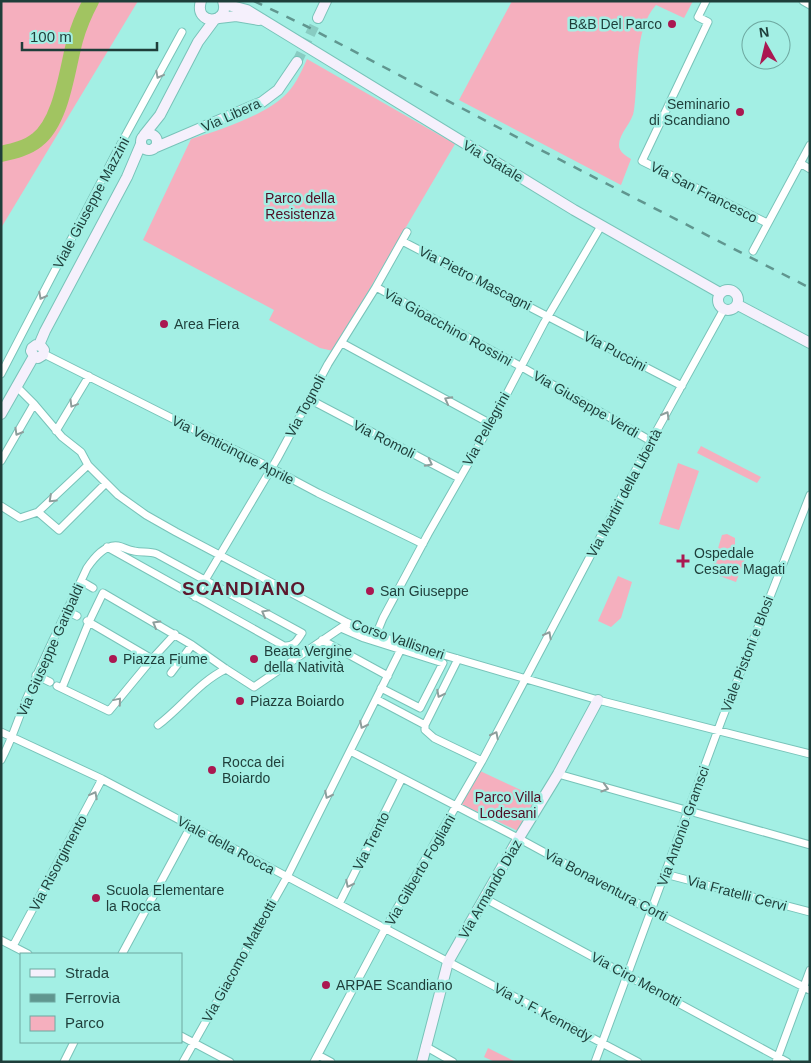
<svg xmlns="http://www.w3.org/2000/svg" width="811" height="1063" font-family="Arial,sans-serif">
<style>
.green{fill:#f5afbe}
.lines{fill:none;stroke-linecap:round;stroke-linejoin:round}
.river{stroke:#a1c461;stroke-width:16}
.secondary-tunnel{stroke:#88ccc2;stroke-width:10;stroke-dasharray:10 5;stroke-linecap:butt}
.street-casing{stroke:#78c3b9;stroke-width:9}
.secondary-casing{stroke:#78c3b9;stroke-width:12}
.street{stroke:#fff;stroke-width:7}
.secondary{stroke:#f5f0fc;stroke-width:10}
.rail{stroke:#60968f;stroke-width:2.5;stroke-dasharray:9 9;stroke-linecap:butt}
.oneway{stroke:#8e9e9c}
.poi-dot{fill:#aa1851;stroke:#a3efe4;stroke-width:2}
.labels{text-anchor:middle;dominant-baseline:central;stroke-width:5;stroke-linejoin:round;paint-order:stroke}
.poi-label{font-size:14px;fill:#1e3e3a;stroke:#a3efe4;text-anchor:start}
.street-label{font-size:14px;fill:#1e3e3a;stroke:#a3efe4}
.park-label{font-size:14px;fill:#500e25;stroke:#a3efe4}
.district-label{font-size:19px;font-weight:bold;letter-spacing:1px;fill:#5b182d;stroke:#a3efe4}
</style>
<rect width="100%" height="100%" fill="#a3efe4"/>
<path class="green" d="M 1,1 L 138,1 L 1,228 Z
M 512,1 L 693,1 L 684,18 L 656,5 C 633,31 639,77 634,110 C 633,122 619,133 619,145 C 619,152 626,156 631,159 L 621,185 L 459,100 Z
M 307,59 L 455,144 L 333,351 L 320,348 L 269,320 L 274,310 L 143,240 L 191,139 C 217,131 262,116 282,98 C 294,88 301,73 307,59 Z
M 701,446 L 761,477 L 757,483 L 697,453 Z
M 678,463 L 699,471 L 679,530 L 659,524 Z
M 727,534 L 735,538 L 735,549 L 747,554 L 736,582 L 714,574 L 716,566 L 713,565 L 722,535 Z
M 618,576 L 632,582 L 621,618 L 611,627 L 598,621 Z
M 478,770 L 538,798 L 518,831 L 461,804 Z
M 488,1048 L 516,1062 L 495,1062 L 484,1057 Z"/>
<g class="lines">
<path class="river" d="M 1,154 C 14,151 27,148 37,140 C 62,121 67,69 75,40 C 79,26 84,14 91,1"/>
<path class="secondary-tunnel" d="M 297,62 L 318,18"/>
<g class="street-casing">
<path id="street" d="M 706,1 L 698,17 L 708,22 L 642,161 L 767,223
M 803,1 L 810,5
M 800,163 L 810,169
M 402,241 L 682,386
M 753,251 L 810,145
M 376,287 L 520,366 L 651,441
M 342,343 L 491,424
M 44,354 L 271,468 L 318,493 L 423,544
M 1,374 L 117,151 L 182,32
M 16,386 L 34,404 L 62,437 L 81,452 L 88,465 L 118,495 L 146,515 L 176,532 L 348,623 L 376,635 L 598,700 L 810,754
M 309,399 L 459,478
M 56,431 L 89,376
M 1,461 L 34,404
M 88,465 L 38,512 L 59,530 L 106,483
M 1,506 L 20,518 L 38,512
M 81,581 L 93,588
M 195,597 L 277,459 L 328,364 L 376,287 L 407,232
M 67,611 L 77,616
M 341,628 L 364,638 L 443,663 L 420,708 L 381,688
M 376,635 L 383,618 L 428,534 L 491,424 L 544,323 L 601,226
M 322,640 L 388,676
M 152,659 L 175,634
M 458,659 L 425,725 L 425,730 L 434,738 L 482,761
M 171,673 L 192,645
M 36,675 L 50,682
M 57,686 L 109,711 L 152,659 L 87,621
M 62,688 L 89,622 L 103,593 L 192,645 L 226,669 L 254,687 L 348,623
M 376,699 L 425,725
M 158,725 C 182,707 199,682 226,669
M 1,732 L 102,779 L 638,1062
M 350,751 L 518,838 L 652,911 L 810,990
M 1,760 C 13,738 19,715 29,693 C 47,651 68,609 87,568 C 94,558 105,544 118,546 C 123,547 128,550 134,551 C 142,553 149,551 157,554 L 302,633 C 297,641 294,647 284,646 L 107,547
M 558,774 L 810,845
M 665,874 L 810,912
M 484,898 L 787,1062
M 339,904 L 402,778
M 1,940 L 28,954
M 13,946 L 102,779
M 122,954 L 191,826
M 181,1036 L 230,1062
M 425,1046 L 453,1062
M 318,1055 L 331,1062
M 64,1062 L 74,1042
M 183,1062 L 287,877 L 401,649
M 314,1062 L 385,929 L 482,761 L 651,441 L 724,309
M 595,1062 L 722,719 L 810,495
M 776,1062 L 810,970"/>
</g>
<g class="secondary-casing">
<path id="secondary" d="M 201,1 C 193,26 231,25 223,1
M 224,4 L 247,10 L 574,210 L 720,293
M 219,18 L 236,16 L 259,20
M 318,18 L 326,1
M141 142a8 8 0 1 1 16 0a8 8 0 1 1-16 0Z
M 144,135 L 160,115 L 198,42 L 215,19
M 154,148 L 262,102 L 278,90 L 297,62
M718 300a10 10 0 1 1 20 0a10 10 0 1 1-20 0Z
M 738,305 L 810,343
M 39,345 L 45,331 L 127,177 L 141,144
M 1,414 L 34,356 L 31,351 L 32,348 L 36,345 L 41,346 L 44,350 L 43,355 L 38,358 L 34,356
M 422,1062 L 448,962 L 514,846 L 558,774 L 598,700"/>
</g>
<use href="#street" class="street"/>
<use href="#secondary" class="secondary"/>
<path class="rail" d="M 254,1 L 308,27 L 541,150 L 810,288"/>
</g>
<defs><path id="oneway-chevron" d="M-2-3.5L2.5 0L-2 3.5" fill="none" stroke-width="1.6" stroke-linecap="round" stroke-linejoin="round" transform="scale(1.25)"/></defs>
<g class="oneway">
<use href="#oneway-chevron" transform="translate(159 75) rotate(118)"/>
<use href="#oneway-chevron" transform="translate(42 296) rotate(118)"/>
<use href="#oneway-chevron" transform="translate(448 400) rotate(-152)"/>
<use href="#oneway-chevron" transform="translate(73 404) rotate(121)"/>
<use href="#oneway-chevron" transform="translate(666 415) rotate(-60)"/>
<use href="#oneway-chevron" transform="translate(18 432) rotate(120)"/>
<use href="#oneway-chevron" transform="translate(429 463) rotate(27)"/>
<use href="#oneway-chevron" transform="translate(52 499) rotate(137)"/>
<use href="#oneway-chevron" transform="translate(265 613) rotate(-151)"/>
<use href="#oneway-chevron" transform="translate(156 624) rotate(-150)"/>
<use href="#oneway-chevron" transform="translate(548 635) rotate(-62)"/>
<use href="#oneway-chevron" transform="translate(440 694) rotate(117)"/>
<use href="#oneway-chevron" transform="translate(118 701) rotate(-50)"/>
<use href="#oneway-chevron" transform="translate(363 725) rotate(117)"/>
<use href="#oneway-chevron" transform="translate(495 735) rotate(-63)"/>
<use href="#oneway-chevron" transform="translate(605 788) rotate(16)"/>
<use href="#oneway-chevron" transform="translate(94 795) rotate(-62)"/>
<use href="#oneway-chevron" transform="translate(328 795) rotate(117)"/>
<use href="#oneway-chevron" transform="translate(349 884) rotate(117)"/>
</g>
<g class="poi-dot">
<circle cx="672" cy="24" r="5"/>
<circle cx="740" cy="112" r="5"/>
<circle cx="164" cy="324" r="5"/>
<path d="M680.5 553.5h5v5h5v5h-5v5h-5v-5h-5v-5h5z"/>
<circle cx="370" cy="591" r="5"/>
<circle cx="113" cy="659" r="5"/>
<circle cx="254" cy="659" r="5"/>
<circle cx="240" cy="701" r="5"/>
<circle cx="212" cy="770" r="5"/>
<circle cx="96" cy="898" r="5"/>
<circle cx="326" cy="985" r="5"/>
</g>
<g class="labels">
<g class="poi-label">
<text x="662" y="24" text-anchor="end">B&amp;B Del Parco</text>
<text x="730" y="104" text-anchor="end">Seminario<tspan x="730" dy="16">di Scandiano</tspan></text>
<text x="174" y="324">Area Fiera</text>
<text x="694" y="553">Ospedale<tspan x="694" dy="16">Cesare Magati</tspan></text>
<text x="380" y="591">San Giuseppe</text>
<text x="264" y="651">Beata Vergine<tspan x="264" dy="16">della Natività</tspan></text>
<text x="123" y="659">Piazza Fiume</text>
<text x="250" y="701">Piazza Boiardo</text>
<text x="222" y="762">Rocca dei<tspan x="222" dy="16">Boiardo</tspan></text>
<text x="106" y="890">Scuola Elementare<tspan x="106" dy="16">la Rocca</tspan></text>
<text x="336" y="985">ARPAE Scandiano</text>
</g>
<g class="street-label">
<text transform="translate(231 115) rotate(-24)">Via Libera</text>
<text transform="translate(493 161) rotate(31)">Via Statale</text>
<text transform="translate(704 192) rotate(27)">Via San Francesco</text>
<text transform="translate(91 203) rotate(-62)">Viale Giuseppe Mazzini</text>
<text transform="translate(475 278) rotate(27)">Via Pietro Mascagni</text>
<text transform="translate(448 327) rotate(29)">Via Gioacchino Rossini</text>
<text transform="translate(615 351) rotate(28)">Via Puccini</text>
<text transform="translate(586 404) rotate(30)">Via Giuseppe Verdi</text>
<text transform="translate(305 406) rotate(-62)">Via Tognoli</text>
<text transform="translate(486 429) rotate(-61)">Via Pellegrini</text>
<text transform="translate(384 439) rotate(27)">Via Romoli</text>
<text transform="translate(233 450) rotate(27)">Via Venticinque Aprile</text>
<text transform="translate(624 493) rotate(-62)">Via Martiri della Libertà</text>
<text transform="translate(398 639) rotate(19)">Corso Vallisneri</text>
<text transform="translate(50 650) rotate(-66)">Via Giuseppe Garibaldi</text>
<text transform="translate(747 654) rotate(-69)">Viale Pistoni e Blosi</text>
<text transform="translate(683 826) rotate(-70)">Via Antonio Gramsci</text>
<text transform="translate(371 841) rotate(-63)">Via Trento</text>
<text transform="translate(226 845) rotate(28)">Viale della Rocca</text>
<text transform="translate(58 863) rotate(-62)">Via Risorgimento</text>
<text transform="translate(420 870) rotate(-60)">Via Gilberto Fogliani</text>
<text transform="translate(606 885) rotate(28)">Via Bonaventura Corti</text>
<text transform="translate(490 889) rotate(-60)">Via Armando Diaz</text>
<text transform="translate(737 893) rotate(15)">Via Fratelli Cervi</text>
<text transform="translate(239 961) rotate(-61)">Via Giacomo Matteotti</text>
<text transform="translate(636 979) rotate(28)">Via Ciro Menotti</text>
<text transform="translate(543 1012) rotate(28)">Via J. F. Kennedy</text>
</g>
<g class="park-label">
<text x="300" y="198">Parco della<tspan x="300" dy="16">Resistenza</tspan></text>
<text x="508" y="797">Parco Villa<tspan x="508" dy="16">Lodesani</tspan></text>
</g>
<g class="district-label">
<text x="244" y="588">SCANDIANO</text>
</g>
</g>
<rect width="811" height="1063" fill="none" stroke="#1e3e3a" stroke-width="5"/>
<rect x="20" y="953" width="162" height="90" fill="#a3efe4" stroke="#6ea8a0"/>
<rect x="30" y="969" width="25" height="8" fill="#f5f0fc" stroke="#6ea8a0"/>
<text x="65" y="978" font-size="15" fill="#1e3e3a">Strada</text>
<rect x="30" y="994" width="25" height="8" fill="#60968f" stroke="#6ea8a0"/>
<text x="65" y="1003" font-size="15" fill="#1e3e3a">Ferrovia</text>
<rect x="30" y="1016" width="25" height="15" fill="#f5afbe" stroke="#6ea8a0"/>
<text x="65" y="1028" font-size="15" fill="#1e3e3a">Parco</text>
<g transform="translate(766 45) rotate(352)"><circle r="24" fill="#a3efe4" stroke="#6ea8a0"/>
<path d="M0-4L9 19L0 12L-9 19Z" fill="#aa1851"/>
<text y="-8" font-size="14" font-weight="bold" text-anchor="middle" fill="#1e3e3a">N</text>
</g>
<path d="M22 42v8h135v-8" fill="none" stroke="#1e3e3a" stroke-width="2.5"/>
<text x="30" y="42" font-size="15" fill="#1e3e3a" stroke="#a3efe4" stroke-width="4" paint-order="stroke">100 m</text>
</svg>
